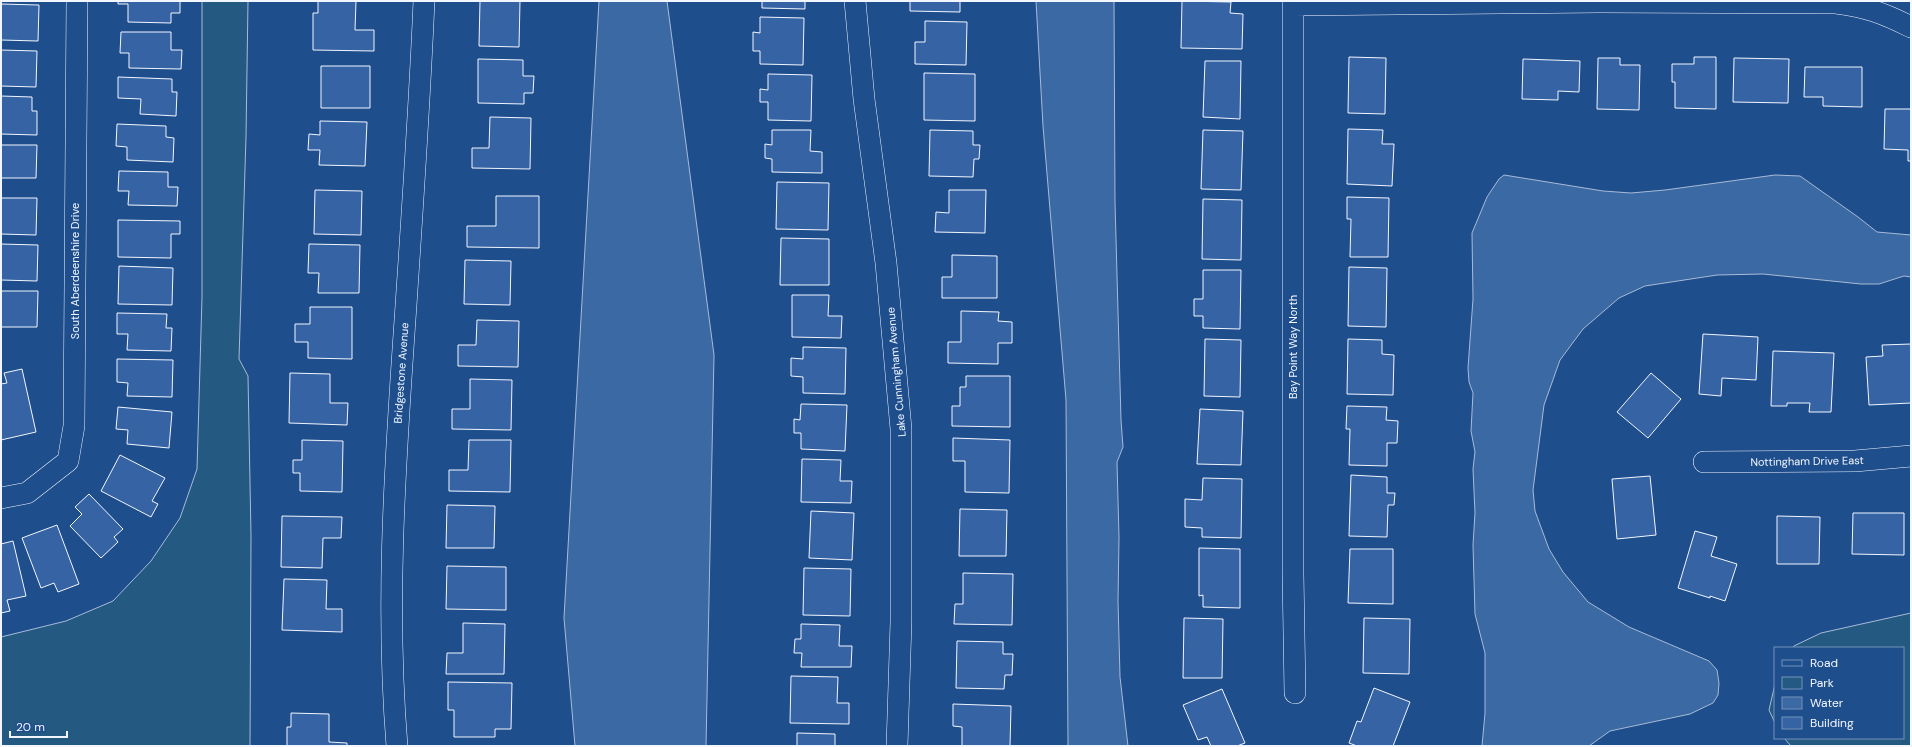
<svg xmlns="http://www.w3.org/2000/svg" width="1912" height="747" font-family="'DM Sans',sans-serif">
<style>
.green{fill:#245a82;stroke:#a8bbd7}
.water{fill:#3b69a3;stroke:#a8bbd7}
.building{fill:#3563a3;stroke:#f2f6ff}
.lines{fill:none;stroke-linecap:round;stroke-linejoin:round}
.minor-casing{stroke:#f2f6ff;stroke-width:22}
.minor{stroke:#1f4e8c;stroke-width:21}
.labels{text-anchor:middle;dominant-baseline:central;stroke-width:3;stroke-linejoin:round;paint-order:stroke}
.street-label{font-size:11px;fill:#f2f6ff;stroke:#1f4e8c}
</style>
<rect width="100%" height="100%" fill="#1f4e8c"/>
<path class="green" d="M 202,1 L 248,1 L 246,137 L 239,359 L 248,376 L 251,536 L 250,746 L 1,746 L 1,637 L 66,621 L 113,601 L 151,561 L 180,518 L 197,469 L 202,297 Z
M 1911,613 L 1911,746 L 1791,746 L 1784,738 L 1903,738 L 1903,648 L 1792,648 L 1794,646 L 1821,633 Z
M 1775,684 L 1775,723 L 1769,710 Z"/>
<path class="water" d="M 599,1 L 667,1 L 714,355 L 706,746 L 575,746 L 564,618 Z
M 1036,1 L 1114,1 L 1115,202 L 1121,420 L 1123,447 L 1117,462 L 1119,537 L 1118,601 L 1120,677 L 1128,746 L 1068,746 L 1066,400 L 1043,126 Z
M 1504,175 L 1603,191 L 1631,193 L 1665,190 L 1775,175 L 1800,176 L 1858,217 L 1877,232 L 1911,235 L 1911,277 L 1904,276 L 1879,284 L 1861,284 L 1763,274 L 1717,275 L 1645,286 L 1619,298 L 1583,329 L 1560,360 L 1544,405 L 1533,490 L 1535,511 L 1549,549 L 1563,572 L 1588,602 L 1629,627 L 1709,661 L 1717,670 L 1719,683 L 1718,695 L 1713,703 L 1690,714 L 1610,731 L 1589,746 L 1482,746 L 1485,713 L 1485,653 L 1475,614 L 1473,545 L 1475,513 L 1473,469 L 1475,452 L 1471,431 L 1473,393 L 1469,382 L 1468,368 L 1473,299 L 1472,233 L 1487,197 L 1499,179 Z"/>
<path class="building" d="M 118,1 L 180,1 L 180,13 L 171,13 L 171,23 L 128,22 L 128,4 L 118,4 Z
M 318,1 L 356,1 L 355,30 L 374,30 L 374,51 L 313,50 L 313,13 L 318,13 Z
M 480,1 L 520,1 L 519,47 L 479,46 Z
M 762,1 L 805,1 L 805,9 L 762,8 Z
M 910,1 L 960,1 L 960,12 L 910,11 Z
M 1182,1 L 1231,2 L 1230,13 L 1243,14 L 1242,49 L 1181,48 Z
M 1,4 L 39,5 L 38,41 L 1,40 Z
M 760,17 L 804,18 L 803,65 L 760,64 L 760,51 L 753,51 L 753,32 L 760,33 Z
M 925,21 L 967,22 L 966,65 L 915,64 L 915,42 L 925,42 Z
M 121,32 L 171,32 L 171,50 L 182,50 L 181,69 L 129,68 L 129,53 L 120,53 Z
M 1,50 L 37,51 L 36,87 L 1,86 Z
M 1349,57 L 1386,58 L 1385,114 L 1348,113 Z
M 1694,57 L 1716,57 L 1716,109 L 1675,108 L 1675,82 L 1672,82 L 1672,64 L 1694,64 Z
M 1598,58 L 1620,58 L 1620,65 L 1640,65 L 1639,110 L 1597,109 Z
M 1734,58 L 1789,59 L 1788,103 L 1733,102 Z
M 478,59 L 523,60 L 523,76 L 534,76 L 533,93 L 524,93 L 524,104 L 478,103 Z
M 1523,59 L 1580,61 L 1579,92 L 1558,91 L 1558,100 L 1522,99 Z
M 1205,61 L 1241,61 L 1240,119 L 1203,117 Z
M 321,66 L 370,66 L 370,108 L 321,108 Z
M 1805,67 L 1862,67 L 1862,107 L 1823,106 L 1823,97 L 1804,97 Z
M 924,73 L 975,74 L 975,121 L 924,120 Z
M 768,74 L 812,75 L 811,121 L 768,120 L 768,102 L 760,102 L 760,89 L 768,90 Z
M 118,77 L 172,79 L 172,92 L 177,92 L 176,116 L 140,114 L 141,99 L 118,98 Z
M 1,96 L 32,97 L 32,111 L 37,111 L 37,135 L 1,134 Z
M 1885,109 L 1911,109 L 1911,161 L 1908,161 L 1908,150 L 1884,149 Z
M 490,117 L 531,118 L 530,169 L 472,168 L 472,148 L 489,148 Z
M 320,121 L 367,122 L 365,166 L 319,165 L 320,150 L 308,150 L 309,134 L 320,135 Z
M 117,124 L 166,126 L 166,137 L 174,138 L 173,162 L 127,160 L 127,147 L 116,146 Z
M 1348,129 L 1383,130 L 1382,144 L 1394,144 L 1392,186 L 1347,184 Z
M 772,130 L 811,130 L 810,151 L 822,152 L 822,173 L 772,172 L 772,159 L 765,158 L 765,144 L 772,145 Z
M 930,130 L 973,131 L 973,145 L 980,145 L 979,159 L 974,159 L 973,177 L 929,176 Z
M 1203,130 L 1243,131 L 1241,190 L 1201,189 Z
M 1,145 L 37,145 L 36,178 L 1,178 Z
M 119,171 L 168,172 L 168,187 L 178,187 L 177,206 L 128,205 L 129,191 L 118,191 Z
M 777,182 L 829,183 L 828,230 L 776,229 Z
M 315,190 L 362,191 L 361,235 L 314,234 Z
M 949,190 L 986,190 L 985,233 L 935,232 L 936,212 L 949,213 Z
M 496,196 L 539,196 L 539,248 L 467,247 L 467,226 L 496,226 Z
M 1347,197 L 1389,198 L 1388,257 L 1350,257 L 1351,219 L 1347,219 Z
M 1,198 L 37,198 L 36,235 L 1,234 Z
M 1203,199 L 1242,200 L 1241,260 L 1202,259 Z
M 118,220 L 180,221 L 180,234 L 171,234 L 171,258 L 118,257 Z
M 781,238 L 829,239 L 829,285 L 780,285 Z
M 1,244 L 38,245 L 37,281 L 1,280 Z
M 309,244 L 360,245 L 359,293 L 318,293 L 319,273 L 308,273 Z
M 952,255 L 997,256 L 997,298 L 942,298 L 942,277 L 952,277 Z
M 465,260 L 511,261 L 510,305 L 464,304 Z
M 119,266 L 173,268 L 172,305 L 118,304 Z
M 1349,267 L 1387,268 L 1386,327 L 1348,326 Z
M 1203,270 L 1241,270 L 1240,329 L 1203,328 L 1203,316 L 1194,316 L 1194,299 L 1203,299 Z
M 1,291 L 38,291 L 37,327 L 1,327 Z
M 792,295 L 829,295 L 828,316 L 842,316 L 841,338 L 792,337 Z
M 310,307 L 352,307 L 352,359 L 308,358 L 308,342 L 295,342 L 295,324 L 310,324 Z
M 961,311 L 999,312 L 998,321 L 1012,322 L 1012,343 L 998,343 L 998,364 L 948,363 L 948,342 L 961,342 Z
M 117,313 L 167,314 L 166,328 L 172,328 L 171,351 L 127,350 L 128,334 L 117,334 Z
M 477,320 L 519,321 L 518,367 L 458,366 L 458,345 L 476,345 Z
M 1703,334 L 1758,337 L 1756,380 L 1722,378 L 1721,396 L 1699,394 Z
M 1205,339 L 1241,340 L 1240,397 L 1204,396 Z
M 1348,339 L 1382,340 L 1382,354 L 1394,355 L 1393,395 L 1347,394 Z
M 1911,344 L 1911,403 L 1869,405 L 1866,357 L 1883,356 L 1882,345 Z
M 803,347 L 846,348 L 845,394 L 803,393 L 803,377 L 791,376 L 791,358 L 803,359 Z
M 1773,351 L 1834,353 L 1831,412 L 1809,412 L 1810,403 L 1787,403 L 1787,406 L 1771,406 Z
M 117,359 L 173,360 L 172,397 L 127,396 L 128,383 L 117,382 Z
M 22,369 L 36,432 L 1,440 L 1,384 L 7,383 L 4,373 Z
M 290,373 L 330,374 L 330,403 L 348,403 L 347,425 L 289,423 Z
M 1651,373 L 1681,399 L 1648,438 L 1617,412 Z
M 966,376 L 1010,376 L 1010,427 L 952,426 L 952,406 L 960,406 L 960,387 L 966,387 Z
M 470,379 L 512,380 L 511,430 L 452,429 L 452,409 L 470,409 Z
M 801,404 L 847,405 L 845,451 L 801,449 L 801,433 L 794,433 L 794,419 L 800,420 Z
M 1347,406 L 1387,407 L 1386,420 L 1398,421 L 1397,443 L 1387,443 L 1387,466 L 1349,465 L 1350,429 L 1346,429 Z
M 118,407 L 172,412 L 169,448 L 127,444 L 128,430 L 116,429 Z
M 1200,409 L 1243,411 L 1241,465 L 1197,464 Z
M 953,438 L 1010,440 L 1009,493 L 965,492 L 965,461 L 953,461 Z
M 302,440 L 343,441 L 342,492 L 300,491 L 300,473 L 293,473 L 293,460 L 302,460 Z
M 469,440 L 511,440 L 510,492 L 449,491 L 449,470 L 468,470 Z
M 120,455 L 165,478 L 152,501 L 158,504 L 151,517 L 101,491 Z
M 802,459 L 841,460 L 840,481 L 852,481 L 851,503 L 801,502 Z
M 1351,475 L 1387,477 L 1387,493 L 1395,493 L 1394,505 L 1388,505 L 1387,537 L 1349,536 Z
M 1650,476 L 1656,535 L 1617,539 L 1612,479 Z
M 1203,478 L 1242,479 L 1241,538 L 1202,537 L 1202,528 L 1185,527 L 1185,499 L 1202,500 Z
M 89,494 L 123,529 L 114,537 L 118,542 L 101,558 L 70,526 L 82,514 L 75,507 Z
M 447,505 L 495,506 L 494,548 L 446,548 Z
M 960,509 L 1007,510 L 1006,556 L 959,556 Z
M 811,511 L 854,513 L 852,560 L 809,558 Z
M 1853,513 L 1904,513 L 1904,555 L 1852,554 Z
M 282,516 L 342,517 L 341,538 L 323,538 L 322,568 L 281,567 Z
M 1777,516 L 1820,517 L 1819,564 L 1777,564 Z
M 57,525 L 79,584 L 58,592 L 54,583 L 41,588 L 22,538 Z
M 1695,531 L 1717,537 L 1711,556 L 1737,564 L 1725,601 L 1710,596 L 1710,598 L 1678,588 Z
M 13,541 L 26,596 L 7,600 L 10,611 L 1,613 L 1,544 Z
M 1199,548 L 1240,549 L 1240,608 L 1203,607 L 1203,595 L 1199,596 Z
M 1350,549 L 1393,549 L 1393,604 L 1348,603 Z
M 447,566 L 506,567 L 506,610 L 446,609 Z
M 804,568 L 851,569 L 850,616 L 803,615 Z
M 963,573 L 1013,574 L 1012,625 L 954,624 L 955,604 L 963,604 Z
M 284,579 L 327,580 L 326,609 L 342,609 L 342,632 L 282,630 Z
M 1184,618 L 1223,619 L 1222,678 L 1183,678 Z
M 1364,618 L 1410,619 L 1409,674 L 1363,673 Z
M 463,623 L 505,624 L 504,674 L 446,674 L 447,653 L 463,653 Z
M 801,624 L 840,625 L 839,646 L 852,646 L 851,667 L 801,667 L 802,653 L 794,653 L 795,639 L 801,639 Z
M 957,641 L 1003,642 L 1003,654 L 1013,654 L 1012,675 L 1005,675 L 1004,689 L 956,688 Z
M 791,676 L 838,677 L 837,703 L 849,703 L 849,724 L 790,723 Z
M 448,682 L 512,683 L 511,729 L 495,729 L 495,737 L 454,737 L 454,710 L 448,710 Z
M 1374,688 L 1410,702 L 1393,746 L 1357,746 L 1349,743 L 1357,721 L 1361,722 Z
M 1222,689 L 1245,743 L 1237,746 L 1211,746 L 1207,737 L 1198,740 L 1183,705 Z
M 953,704 L 1011,706 L 1010,746 L 962,746 L 962,727 L 953,726 Z
M 291,713 L 329,714 L 329,742 L 347,743 L 347,746 L 287,746 L 287,727 L 291,727 Z
M 797,733 L 835,734 L 835,746 L 797,746 Z"/>
<g class="lines">
<g class="minor-casing">
<path id="minor" d="M 855,1 L 864,99 L 886,263 L 901,429 L 901,622 L 897,746
M 1293,1 L 1293,574 L 1295,693
M 1293,5 L 1599,2 L 1836,3 C 1867,7 1883,13 1911,27
M 1704,462 L 1855,461 L 1911,456
M 1,498 L 27,493 L 68,461 L 74,426 L 77,1
M 397,746 C 386,613 394,482 403,349 C 411,233 419,117 424,1"/>
</g>
<use href="#minor" class="minor"/>
</g>
<g class="labels">
<g class="street-label">
<text transform="translate(75 271) rotate(-90)">South Aberdeenshire Drive</text>
<text transform="translate(1293 347) rotate(-90)">Bay Point Way North</text>
<text transform="translate(896 372) rotate(-95)">Lake Cunningham Avenue</text>
<text transform="translate(401 373) rotate(-86)">Bridgestone Avenue</text>
<text transform="translate(1807 461) rotate(-1)">Nottingham Drive East</text>
</g>
</g>
<rect width="1912" height="747" fill="none" stroke="#f2f6ff" stroke-width="4"/>
<rect x="1774" y="647" width="130" height="92" fill="#1f4e8c" stroke="#7391ba"/>
<rect x="1782" y="660" width="20" height="6" fill="#1f4e8c" stroke="#7391ba"/>
<text x="1810" y="667" font-size="12" fill="#f2f6ff">Road</text>
<rect x="1782" y="677" width="20" height="12" fill="#245a82" stroke="#7391ba"/>
<text x="1810" y="687" font-size="12" fill="#f2f6ff">Park</text>
<rect x="1782" y="697" width="20" height="12" fill="#3b69a3" stroke="#7391ba"/>
<text x="1810" y="707" font-size="12" fill="#f2f6ff">Water</text>
<rect x="1782" y="717" width="20" height="12" fill="#3563a3" stroke="#7391ba"/>
<text x="1810" y="727" font-size="12" fill="#f2f6ff">Building</text>
<path d="M10 731v6h57v-6" fill="none" stroke="#f2f6ff" stroke-width="2"/>
<text x="16" y="731" font-size="12" fill="#f2f6ff" stroke="#1f4e8c" stroke-width="3" paint-order="stroke">20 m</text>
</svg>
